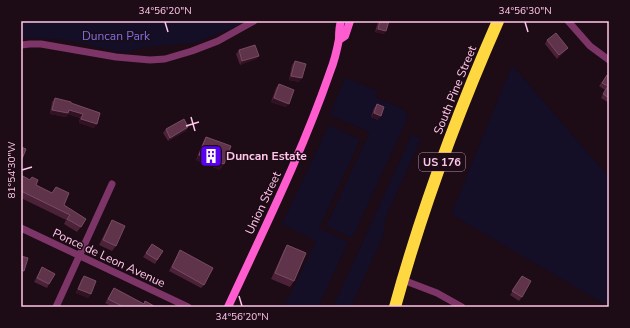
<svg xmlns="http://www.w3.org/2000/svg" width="630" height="328" font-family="'Nunito Sans',sans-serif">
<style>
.green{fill:#140e27}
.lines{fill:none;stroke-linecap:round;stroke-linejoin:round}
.street{stroke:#7d3467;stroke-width:7}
.secondary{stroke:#ff5dcf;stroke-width:8}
.highway{stroke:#ffd841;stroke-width:12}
.wall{fill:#4c2238}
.shaded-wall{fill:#311222}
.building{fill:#5f344b;stroke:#784b64}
.ticks{fill:none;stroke:#ffc6e9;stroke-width:1.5}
.labels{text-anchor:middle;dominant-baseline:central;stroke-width:3;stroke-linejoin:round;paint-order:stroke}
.shield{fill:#1d0b15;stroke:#bb8ea9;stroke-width:1}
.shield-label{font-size:11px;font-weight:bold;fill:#ffc6e9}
.park-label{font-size:12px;fill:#7573e8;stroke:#1d0b15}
.street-label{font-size:12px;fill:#ffc6e9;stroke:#1d0b15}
.poi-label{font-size:12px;font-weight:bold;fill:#ffc6e9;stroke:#1d0b15;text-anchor:start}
.neatline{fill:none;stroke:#ffc6e9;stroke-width:1.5}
.ticks-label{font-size:10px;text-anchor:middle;fill:#ffc6e9}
</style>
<rect width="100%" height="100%" fill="#1d0b15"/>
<path class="green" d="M 21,21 L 245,21 L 233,28 L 194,43 L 145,47 L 128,52 L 114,51 L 65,40 L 25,38 L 21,39 Z
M 512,65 L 609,177 L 609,303 L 601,302 L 451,214 Z
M 345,78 L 378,91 L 375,97 L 405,110 L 408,117 L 352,238 L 326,226 L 370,132 L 330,115 Z
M 329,125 L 360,140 L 319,228 L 348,242 L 318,307 L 284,307 L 316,241 L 282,224 Z
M 412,134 L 421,139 L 386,217 L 383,236 L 351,307 L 333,307 Z"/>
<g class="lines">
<path class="street" d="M 568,21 L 590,46 L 609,60
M 21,45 L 30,44 L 41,44 L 116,57 L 150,60 L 165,59 L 192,51 L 218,41 L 254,21
M 21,228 L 188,307
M 403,280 L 437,293 L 462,307
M 56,307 L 112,184"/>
<path class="secondary" d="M 339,40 L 345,36 L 350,21
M 228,307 C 264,229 302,153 330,72 C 334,62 337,50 339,39 C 339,33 339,27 341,21"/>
<path class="highway" d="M 395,307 C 422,209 457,114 498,21"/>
</g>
<path class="wall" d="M 378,21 L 389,21 L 384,34 L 375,32 Z
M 547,40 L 565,51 L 557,59 L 545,44 Z
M 239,50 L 259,56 L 256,59 L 240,65 L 236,54 Z
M 295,61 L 299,82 L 289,80 L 292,65 Z
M 607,75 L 609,76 L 609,103 L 601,98 L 605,90 L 599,86 Z
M 279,84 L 286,107 L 271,102 L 276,88 Z
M 55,98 L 100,113 L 94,128 L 79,123 L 80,118 L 68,114 L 66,117 L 50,114 L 52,102 Z
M 377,104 L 378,120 L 371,117 L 374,108 Z
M 188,127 L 186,131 L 168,141 L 163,133 L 166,129 Z
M 206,137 L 220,170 L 196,160 L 203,142 Z
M 21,175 L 29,180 L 32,177 L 36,185 L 52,193 L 56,187 L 64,205 L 81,227 L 77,232 L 64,224 L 66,220 L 21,198 Z
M 112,220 L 116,246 L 112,251 L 99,245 L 109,225 Z
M 152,244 L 163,251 L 155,264 L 143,257 Z
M 287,245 L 294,281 L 290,287 L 271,279 L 284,250 Z
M 180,250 L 204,285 L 201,288 L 169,271 Z
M 42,267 L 49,284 L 47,288 L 34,282 Z
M 84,276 L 91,294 L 88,298 L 76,293 L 81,280 Z
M 522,276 L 522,297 L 519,301 L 510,295 Z
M 114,288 L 143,304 L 145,301 L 156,307 L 113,307 L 105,303 Z"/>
<path class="shaded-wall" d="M 378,29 L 386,31 L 384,34 L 375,32 Z
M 568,48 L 557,59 L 559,55 Z
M 259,56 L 256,59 L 240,65 L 242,61 Z
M 291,76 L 302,78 L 299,82 L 289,80 Z
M 274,98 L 289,104 L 286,107 L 271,102 Z
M 52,110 L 69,110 L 83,114 L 80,118 L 68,114 L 66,117 L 50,114 Z
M 374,113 L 381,116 L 378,120 L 371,117 Z
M 81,119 L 97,124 L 94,128 L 79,123 Z
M 188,127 L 186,131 L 168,141 L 170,138 Z
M 199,155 L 224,164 L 220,170 L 196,160 Z
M 21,270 L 24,271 L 22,274 L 21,274 Z
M 78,289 L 91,294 L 88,298 L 76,293 Z"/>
<path class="building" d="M 380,21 L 389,21 L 386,31 L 378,29 Z
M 556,33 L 568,48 L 559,55 L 547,40 Z
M 255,45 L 259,56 L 242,61 L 239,50 Z
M 295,61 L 306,64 L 302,78 L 291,76 Z
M 607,75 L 609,76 L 609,98 L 603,94 L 608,86 L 602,83 Z
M 279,84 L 294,90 L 289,104 L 274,98 Z
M 55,98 L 71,102 L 71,103 L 100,113 L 97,124 L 81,119 L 83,114 L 69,110 L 68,113 L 52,110 Z
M 377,104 L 384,107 L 381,116 L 374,113 Z
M 184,119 L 188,127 L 170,138 L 166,129 Z
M 206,137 L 231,146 L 224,164 L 199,155 Z
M 21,147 L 26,149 L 22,159 L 21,158 Z
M 21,175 L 30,180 L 32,177 L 38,180 L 36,185 L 52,193 L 56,187 L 69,193 L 64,205 L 86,219 L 81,227 L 67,219 L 70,215 L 21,191 Z
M 112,220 L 125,226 L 116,246 L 103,240 Z
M 152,244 L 163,251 L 157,260 L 146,253 Z
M 287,245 L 306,253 L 294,281 L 275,273 Z
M 180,250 L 213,268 L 204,285 L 172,267 Z
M 21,256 L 28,258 L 24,271 L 21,270 Z
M 42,267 L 55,274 L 49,284 L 37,278 Z
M 84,276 L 96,281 L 91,294 L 78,289 Z
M 522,276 L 531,281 L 522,297 L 512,291 Z
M 114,288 L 144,304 L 145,301 L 156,307 L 124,307 L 108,299 Z"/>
<path class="ticks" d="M 165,22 L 168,32M 525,22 L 528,32M 191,117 L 195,131M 186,126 L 199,122M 22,170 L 32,167M 239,296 L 242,306"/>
<defs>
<g id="building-square" transform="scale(1.15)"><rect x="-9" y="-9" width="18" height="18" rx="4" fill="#5a00f1" stroke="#1d0b15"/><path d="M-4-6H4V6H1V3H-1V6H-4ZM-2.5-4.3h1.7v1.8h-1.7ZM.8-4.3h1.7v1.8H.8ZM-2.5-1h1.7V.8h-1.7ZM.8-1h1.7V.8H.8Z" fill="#fff"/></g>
</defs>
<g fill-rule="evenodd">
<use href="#building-square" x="211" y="156"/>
</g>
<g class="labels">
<rect class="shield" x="419" y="153" width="46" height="18" rx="3"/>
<g class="shield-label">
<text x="442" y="162">US 176</text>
</g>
<g class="park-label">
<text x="116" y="36">Duncan Park</text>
</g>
<g class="street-label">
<text transform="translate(455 90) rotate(-68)">South Pine Street</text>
<text transform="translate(263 203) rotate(-65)">Union Street</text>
<text transform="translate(109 258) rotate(25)">Ponce de Leon Avenue</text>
</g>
<g class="poi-label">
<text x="226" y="156">Duncan Estate</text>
</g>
</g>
<rect width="630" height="328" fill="none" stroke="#1d0b15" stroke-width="44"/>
<rect x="22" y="22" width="586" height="284" class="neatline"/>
<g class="ticks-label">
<text x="165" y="14">34°56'20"N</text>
<text x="525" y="14">34°56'30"N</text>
<text transform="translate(11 170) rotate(-90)" y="4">81°54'30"W</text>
<text x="242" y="320">34°56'20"N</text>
</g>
</svg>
